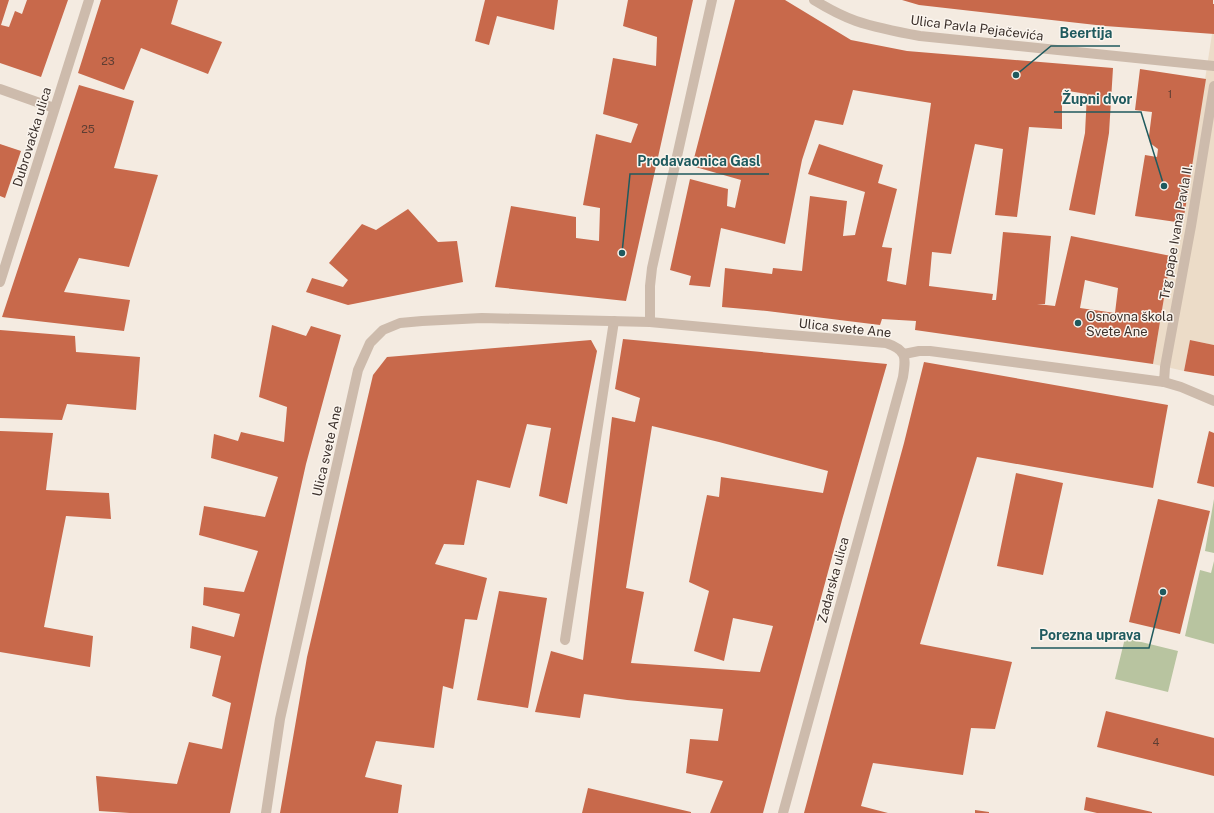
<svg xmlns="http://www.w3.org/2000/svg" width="1214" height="813" font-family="'Public Sans',sans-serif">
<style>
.green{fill:#b8c4a0}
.plaza{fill:#ecdcc8}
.building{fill:#c8694b;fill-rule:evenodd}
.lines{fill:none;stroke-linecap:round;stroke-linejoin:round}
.service{stroke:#cdbbac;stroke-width:10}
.pedestrian{stroke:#cdbbac;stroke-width:10}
.minor{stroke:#cdbbac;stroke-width:10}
.poi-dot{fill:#1f5a5e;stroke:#fbf5ee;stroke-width:1.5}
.labels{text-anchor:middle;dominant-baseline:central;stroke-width:3;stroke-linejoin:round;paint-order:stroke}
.number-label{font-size:11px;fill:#5e3e33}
.street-label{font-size:13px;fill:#3b302b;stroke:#fbf5ee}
.poi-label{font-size:13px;fill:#3b302b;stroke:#fbf5ee;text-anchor:start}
.leader{fill:none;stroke:#1f5a5e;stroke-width:1.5}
.callout-dot{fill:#1f5a5e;stroke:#fbf5ee;stroke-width:1.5}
.callout-label{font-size:14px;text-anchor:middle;font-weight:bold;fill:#1f5a5e;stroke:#fbf5ee;stroke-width:3;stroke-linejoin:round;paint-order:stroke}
</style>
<rect width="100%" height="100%" fill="#f4ebe1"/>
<path class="green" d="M 1214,499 L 1214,553 L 1205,551 Z
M 1214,561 L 1214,644 L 1185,636 L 1200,570 L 1211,573 Z
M 1125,638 L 1178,651 L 1168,692 L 1115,679 Z"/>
<path class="plaza" d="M 1212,34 L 1214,34 L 1214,345 L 1190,340 L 1184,371 L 1153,364 L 1171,256 L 1183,223 Z"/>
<path class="building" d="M 0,0 L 9,0 L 1,25 L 9,27 L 15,11 L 22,14 L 27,0 L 68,0 L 41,77 L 0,63 Z
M 101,0 L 178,0 L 171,24 L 222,42 L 208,74 L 141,48 L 124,90 L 78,73 Z
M 485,0 L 558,0 L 554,30 L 497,16 L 489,45 L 475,41 Z
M 628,0 L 693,0 L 626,301 L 495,287 L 511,206 L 576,217 L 576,238 L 599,241 L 600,208 L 583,205 L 596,134 L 631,143 L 638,124 L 603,114 L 613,58 L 656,66 L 657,37 L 623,26 Z
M 735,0 L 785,0 L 851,40 L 907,51 L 1113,68 L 1109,133 L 1095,215 L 1069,210 L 1085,133 L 1087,94 L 1062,90 L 1062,129 L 1029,127 L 1017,217 L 995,215 L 1003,149 L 975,144 L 951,254 L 932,252 L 929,286 L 993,294 L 992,300 L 996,300 L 1003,232 L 1051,236 L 1045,304 L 1037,304 L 1055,306 L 1071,236 L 1171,256 L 1153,364 L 915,330 L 916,321 L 882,319 L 880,325 L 767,311 L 722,307 L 725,268 L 772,274 L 773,268 L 802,271 L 810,196 L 847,201 L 843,236 L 855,235 L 865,192 L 808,174 L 819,144 L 883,165 L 878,183 L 897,189 L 882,247 L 892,248 L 887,281 L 906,285 L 931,103 L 853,90 L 843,125 L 815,120 L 802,160 L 785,244 L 721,228 L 710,287 L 689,285 L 691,276 L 670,270 L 690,179 L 728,189 L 727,206 L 735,208 L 741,180 L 692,166 ZM 1085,280 L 1118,288 L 1115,313 L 1080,308 Z
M 902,0 L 1213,0 L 1213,4 L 1214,4 L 1214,34 L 1105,26 L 919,5 Z
M 1140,69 L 1206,79 L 1183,223 L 1135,216 L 1145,155 L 1157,157 L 1158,149 L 1150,143 L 1149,136 L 1152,112 L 1135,110 Z
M 79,85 L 134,101 L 114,168 L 158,175 L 129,267 L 79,258 L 64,292 L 130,300 L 124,331 L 2,317 Z
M 0,144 L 21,151 L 5,198 L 0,196 Z
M 408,209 L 438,242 L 457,241 L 463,282 L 348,305 L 306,292 L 312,278 L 343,287 L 348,280 L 329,263 L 362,224 L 376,230 Z
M 272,325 L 306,336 L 311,326 L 341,335 L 306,464 L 261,666 L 230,813 L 130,813 L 99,811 L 96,776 L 177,784 L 189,742 L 222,749 L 231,703 L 212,696 L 221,656 L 190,648 L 192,626 L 234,637 L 240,614 L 203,605 L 204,587 L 244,592 L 258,551 L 199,535 L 204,506 L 265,517 L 278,477 L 211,458 L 214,434 L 238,441 L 241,432 L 284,442 L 287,407 L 259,397 Z
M 0,330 L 75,336 L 76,352 L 140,357 L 136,410 L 67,404 L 62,420 L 0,418 Z
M 623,339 L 887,364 L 842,520 L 763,813 L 710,813 L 723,781 L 686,773 L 690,739 L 718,741 L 723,709 L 627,700 L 584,694 L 580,718 L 535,712 L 551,651 L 583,660 L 612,417 L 635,422 L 640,398 L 615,389 ZM 652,426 L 719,442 L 828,471 L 823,493 L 721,477 L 719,497 L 707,495 L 689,582 L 709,591 L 694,651 L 724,661 L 733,618 L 773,626 L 760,672 L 631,663 L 644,592 L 626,588 Z
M 591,340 L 597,351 L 567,504 L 539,496 L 551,428 L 527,424 L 510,488 L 477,480 L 464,545 L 444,544 L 435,564 L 487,578 L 477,620 L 465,619 L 453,689 L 443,686 L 434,748 L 376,741 L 365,777 L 402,785 L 398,813 L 280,813 L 307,657 L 373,375 L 387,357 Z
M 1190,340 L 1214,345 L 1214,376 L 1184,371 Z
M 924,362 L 1168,405 L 1153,488 L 977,457 L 920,644 L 1012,662 L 995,729 L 971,728 L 963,775 L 873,763 L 861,806 L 888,813 L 804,813 L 851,637 L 904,443 Z
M 0,431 L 53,433 L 46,490 L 109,493 L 111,519 L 66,516 L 44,627 L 93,636 L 90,667 L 0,652 Z
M 1209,431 L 1214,433 L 1214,487 L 1197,483 Z
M 1016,473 L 1063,483 L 1043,575 L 997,566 Z
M 1158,499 L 1210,511 L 1180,634 L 1129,622 Z
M 499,591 L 547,598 L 528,708 L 477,700 Z
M 1106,711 L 1214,738 L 1214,776 L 1097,747 Z
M 588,788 L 691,812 L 691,813 L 582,813 Z
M 1086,797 L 1152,812 L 1152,813 L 1097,813 L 1084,810 Z
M 975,810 L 989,812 L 989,813 L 975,813 Z"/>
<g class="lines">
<path class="service" d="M 1164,382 L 1181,387 L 1214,401"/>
<path class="pedestrian" d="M 904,354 L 919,351 L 930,351 L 1164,382 L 1165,367 L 1191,226 L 1214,86
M 565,640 L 614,321"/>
<path class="minor" d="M 814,0 C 827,8 842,16 856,21 C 877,28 898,32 920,36 L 1214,66
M 0,89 L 54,108
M 0,282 L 89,0
M 650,322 L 650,286 L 652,268 L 712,0
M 266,813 L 280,719 L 358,370 L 370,343 L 383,330 L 400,323 L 422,321 L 482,318 L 650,322 L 778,334 L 886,343 C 907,350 906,357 903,377 L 783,813"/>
</g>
<circle class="poi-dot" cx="1078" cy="323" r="4"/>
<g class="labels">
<g class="number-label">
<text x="108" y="61">23</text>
<text x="1170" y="94">1</text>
<text x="88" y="129">25</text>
<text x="1156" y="742">4</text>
</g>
<g class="street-label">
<text transform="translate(977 28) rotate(7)">Ulica Pavla Pejačevića</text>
<text transform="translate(32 137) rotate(-73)">Dubrovačka ulica</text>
<text transform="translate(1176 232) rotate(-80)">Trg pape Ivana Pavla II.</text>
<text transform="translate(845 328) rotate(6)">Ulica svete Ane</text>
<text transform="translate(327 451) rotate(-77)">Ulica svete Ane</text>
<text transform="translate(833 580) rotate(-75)">Zadarska ulica</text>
</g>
<g class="poi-label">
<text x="1086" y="316">Osnovna škola<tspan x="1086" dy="15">Svete Ane</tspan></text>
</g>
</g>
<path class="leader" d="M1016 75L1051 46H1120M1164 186L1141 112H1054M622 253L630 174H769M1163 592L1149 648H1031"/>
<g class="callout-dot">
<circle cx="1016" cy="75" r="4"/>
<circle cx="1164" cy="186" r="4"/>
<circle cx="622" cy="253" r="4"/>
<circle cx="1163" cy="592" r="4"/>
</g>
<g class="callout-label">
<text x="1086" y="38">Beertija</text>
<text x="1097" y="104">Župni dvor</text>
<text x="699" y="166">Prodavaonica Gasl</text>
<text x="1090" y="640">Porezna uprava</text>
</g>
</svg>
